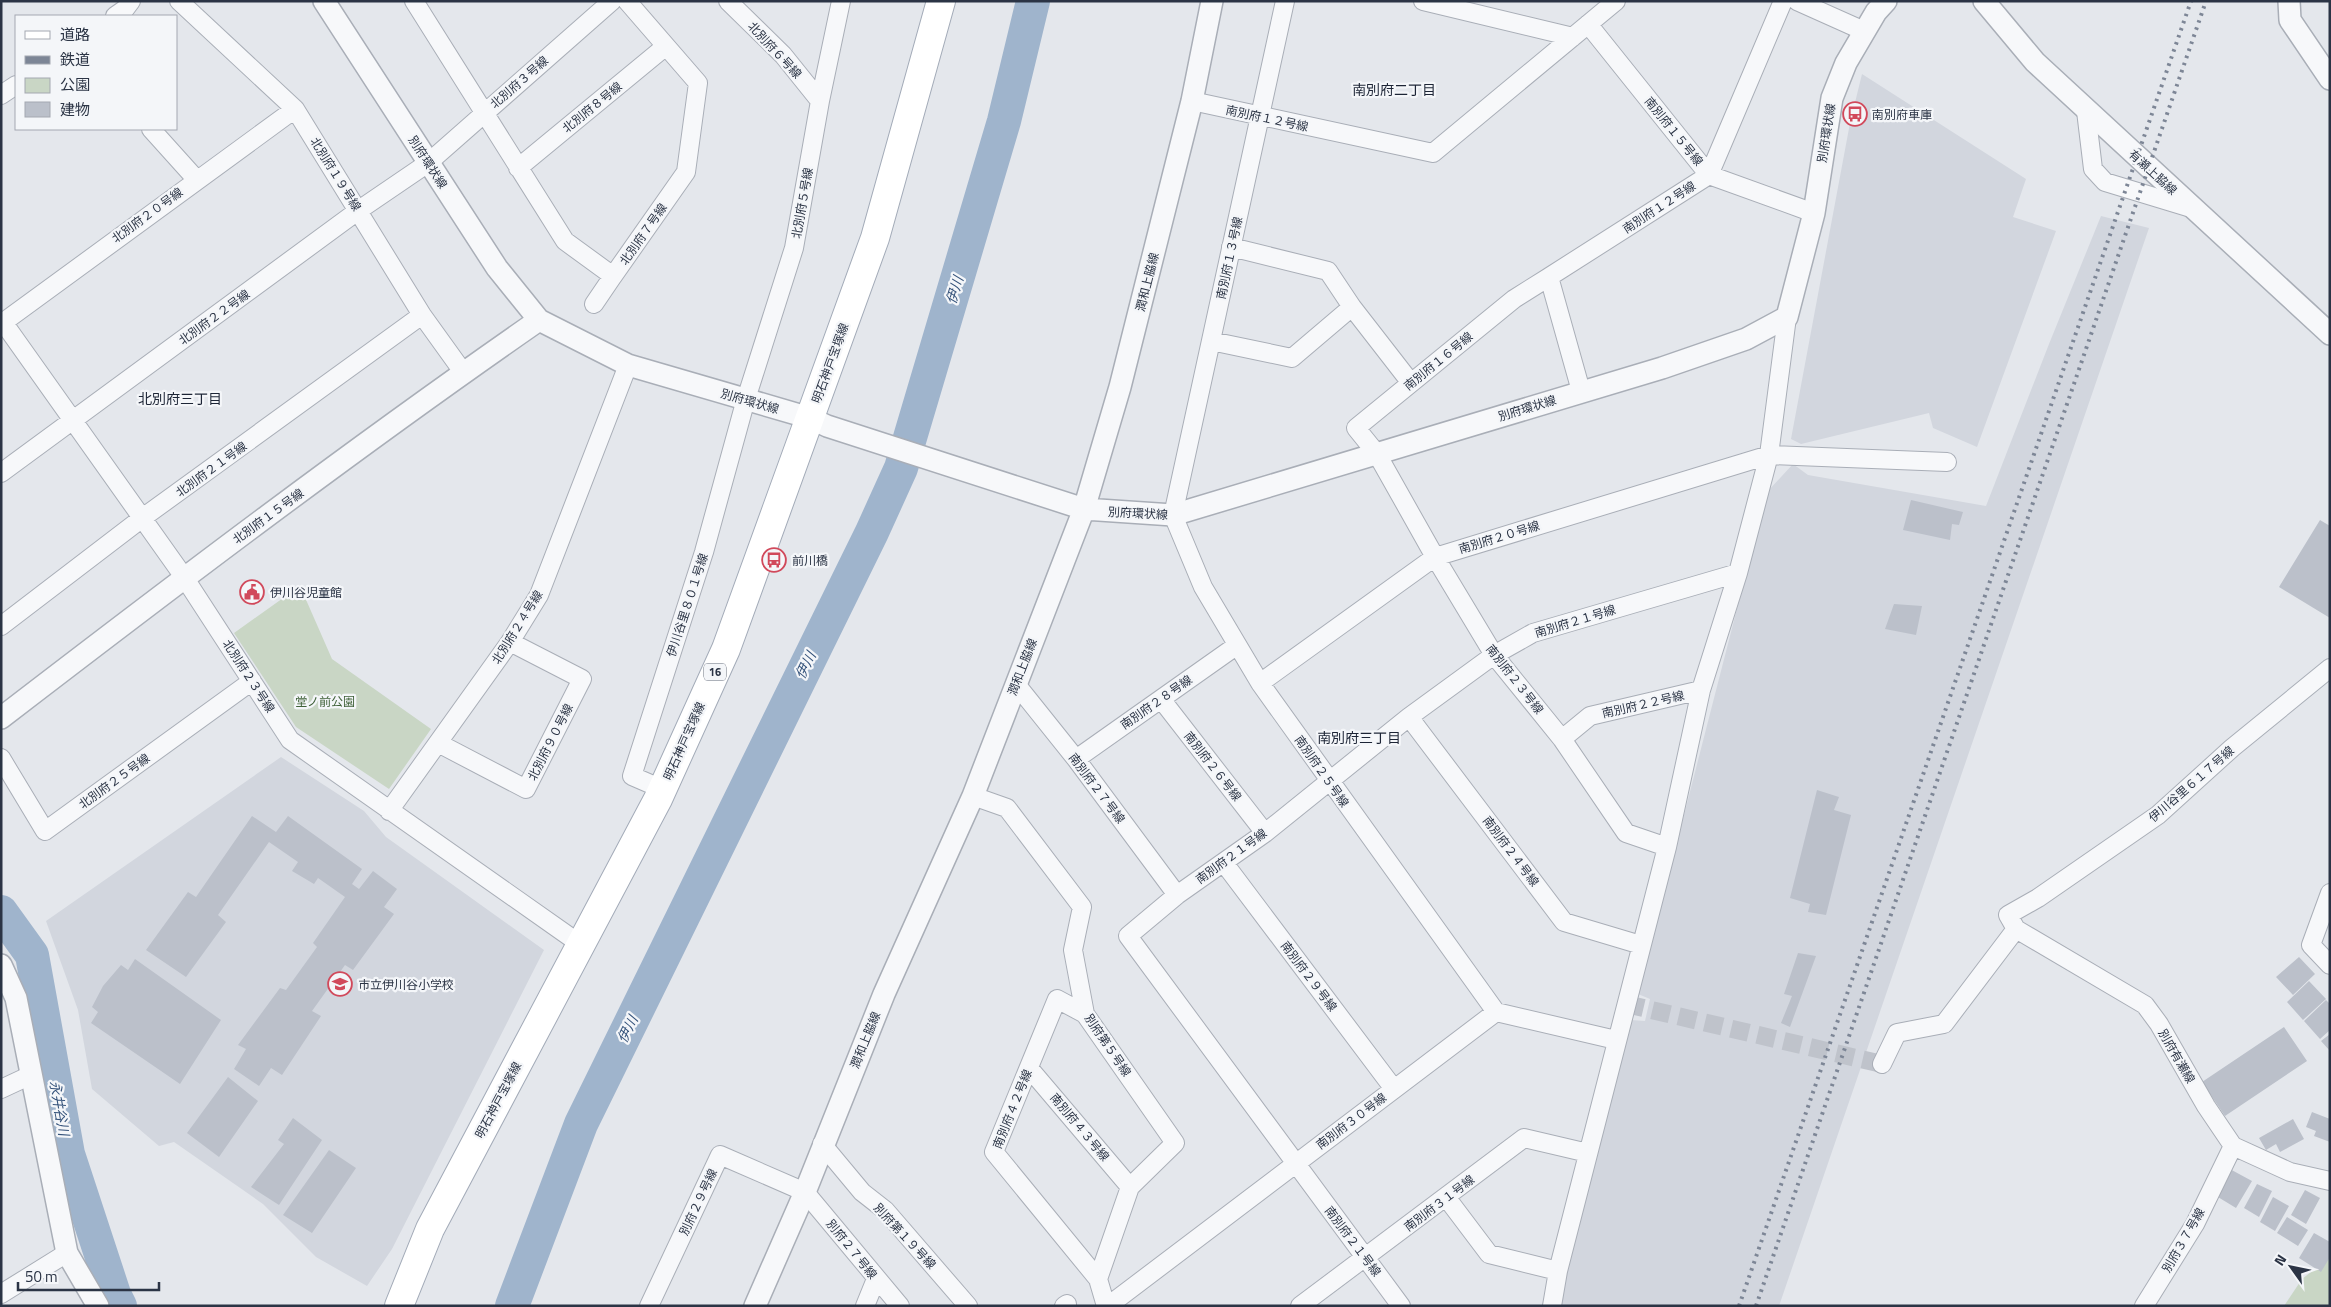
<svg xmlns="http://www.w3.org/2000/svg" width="2331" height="1307" font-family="'Titillium Web','Noto Sans JP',sans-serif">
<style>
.built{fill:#d2d6de}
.green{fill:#c9d6c5}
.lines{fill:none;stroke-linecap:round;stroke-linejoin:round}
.river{stroke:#9fb4cc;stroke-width:34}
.building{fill:#bbc0ca}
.minor-tunnel{stroke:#bfc3cb;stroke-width:18;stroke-dasharray:18 9;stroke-linecap:butt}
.minor-casing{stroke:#a9aeb7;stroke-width:20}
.tertiary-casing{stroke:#a9aeb7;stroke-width:24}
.primary-casing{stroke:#a3abb8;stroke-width:30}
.minor{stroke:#f7f8fa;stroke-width:18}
.tertiary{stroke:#f7f8fa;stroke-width:21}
.primary{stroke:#fff;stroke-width:28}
.rail{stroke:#7d8696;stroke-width:4;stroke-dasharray:2.5 5;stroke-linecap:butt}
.labels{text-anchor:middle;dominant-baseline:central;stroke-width:4.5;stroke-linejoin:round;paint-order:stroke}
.shield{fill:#f4f6f9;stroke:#676e7b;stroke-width:1}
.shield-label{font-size:11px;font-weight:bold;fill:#2b3445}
.street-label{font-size:12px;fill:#2b3445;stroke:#f4f6f9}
.poi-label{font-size:12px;fill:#2b3445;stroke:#f4f6f9;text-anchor:start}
.park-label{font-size:12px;fill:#3f6138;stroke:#f4f6f9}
.neighbourhood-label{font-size:14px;fill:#1d2536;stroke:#f4f6f9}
.water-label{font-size:14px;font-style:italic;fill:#34527a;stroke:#f4f6f9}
</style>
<rect width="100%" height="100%" fill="#e4e7ec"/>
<path class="built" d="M 1862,74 L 2026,179 L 2013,217 L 2056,231 L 1977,447 L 1933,428 L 1929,413 L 1801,444 L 1791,439 L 1850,123 Z
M 2101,216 L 2149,228 L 1779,1306 L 1560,1306 L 1562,1290 L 1631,1020 L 1645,1021 L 1650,999 L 1638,994 L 1767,492 L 1793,464 L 1808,475 L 1986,506 L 2049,344 Z
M 281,757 L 364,811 L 386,837 L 544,950 L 392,1249 L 367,1286 L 316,1257 L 263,1204 L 174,1142 L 159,1146 L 92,1089 L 78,1010 L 46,921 Z"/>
<path class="green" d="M 300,586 L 332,659 L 431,729 L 389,789 L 296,727 L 234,633 Z
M 2330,1252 L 2330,1306 L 2284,1306 L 2302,1279 L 2324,1262 Z"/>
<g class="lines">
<path class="river" d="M 1,912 L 32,955 L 68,1154 L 114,1294 L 120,1306
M 512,1306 L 581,1124 L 872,532 L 901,468 L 1004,121 L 1033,1"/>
</g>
<path class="building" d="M 1911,500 L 1963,512 L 1959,525 L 1952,524 L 1950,540 L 1903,530 Z
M 2320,520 L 2330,526 L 2330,618 L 2279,587 Z
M 1894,604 L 1922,606 L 1916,635 L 1885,629 Z
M 1817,790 L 1839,797 L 1834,810 L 1851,815 L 1826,915 L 1808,912 L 1810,904 L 1790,898 Z
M 252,816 L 276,832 L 288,816 L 362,869 L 352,884 L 359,889 L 373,871 L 397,889 L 384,907 L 394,914 L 353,970 L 345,965 L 312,1011 L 321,1016 L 282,1075 L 271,1068 L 259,1086 L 234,1069 L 246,1049 L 238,1045 L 280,988 L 286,990 L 317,947 L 313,943 L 345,897 L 318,878 L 314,884 L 292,871 L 298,862 L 269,842 L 218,915 L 226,922 L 186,977 L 146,950 L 188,892 L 196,897 Z
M 1798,953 L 1816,956 L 1790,1027 L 1781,1023 L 1792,996 L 1784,994 Z
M 2299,957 L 2315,974 L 2293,995 L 2276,977 Z
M 135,959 L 221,1020 L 180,1084 L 91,1023 L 98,1012 L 92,1007 L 103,986 L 121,965 L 128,970 Z
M 2309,981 L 2326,999 L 2303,1020 L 2287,1002 Z
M 2326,1000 L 2330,1004 L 2330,1030 L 2320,1039 L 2304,1021 Z
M 2284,1027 L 2307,1061 L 2225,1116 L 2202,1082 Z
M 2330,1034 L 2330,1051 L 2321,1041 Z
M 228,1077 L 258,1101 L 219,1157 L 187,1133 Z
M 2312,1112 L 2330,1119 L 2330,1142 L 2314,1136 L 2316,1131 L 2306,1127 Z
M 293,1118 L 322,1140 L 279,1205 L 251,1187 L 284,1144 L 278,1140 Z
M 2293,1119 L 2304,1139 L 2280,1152 L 2276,1144 L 2266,1150 L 2259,1138 Z
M 329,1150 L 356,1168 L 312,1233 L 283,1215 Z
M 2228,1168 L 2252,1181 L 2236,1208 L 2213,1194 Z
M 2257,1184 L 2272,1191 L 2259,1217 L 2244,1208 Z
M 2305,1190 L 2320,1198 L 2306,1224 L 2291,1215 Z
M 2273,1197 L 2289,1206 L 2275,1231 L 2260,1222 Z
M 2287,1217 L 2308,1230 L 2298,1246 L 2277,1233 Z
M 2314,1233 L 2330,1242 L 2330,1257 L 2321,1272 L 2299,1258 Z"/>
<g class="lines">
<path class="minor-tunnel" d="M 1626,1004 L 1882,1064"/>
<g class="minor-casing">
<path id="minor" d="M 179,1 L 295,109 L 422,315 L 463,372
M 414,1 L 565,241 L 613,276 L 686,172 L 698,83 L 627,1
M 728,1 L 783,55 L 820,101
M 1285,1 L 1173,515 L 1203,587 L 1260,683 L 1496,1012
M 1423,1 L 1573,37
M 1797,1 L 1864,31
M 115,16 L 125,9 L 131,1
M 1588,24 L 1709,175 L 1814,213
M 1,95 L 16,85
M 1192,101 L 1433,153 L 1616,1
M 2086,111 L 2093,169 L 2105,182 L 2194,209
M 151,129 L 196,179
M 518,168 L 666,46
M 1549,277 L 1514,299 L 1356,428 L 1377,454 L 1435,557 L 1494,655 L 1562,739 L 1626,833 L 1667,847
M 594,304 L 613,276
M 1352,307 L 1411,383
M 3,322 L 184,577 L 290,740 L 580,944
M 1,324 L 295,109
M 1211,341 L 1292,358 L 1352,307 L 1328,271 L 1231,247
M 1581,391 L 1549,277 L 1709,175 L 1783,1
M 1,473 L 359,210 L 428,163 L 612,1
M 1,626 L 141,519 L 422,315
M 2330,668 L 2232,748 L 2158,815 L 2038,898 L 2008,915 L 2016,929 L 2145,1005 L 2159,1024 L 2206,1106 L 2233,1146 L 2290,1172 L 2330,1181
M 1260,683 L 1435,557 L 1769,455 L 1947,462
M 1016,684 L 1076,759 L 1177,895
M 1161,699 L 1265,833
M 1409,717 L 1564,922 L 1641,945
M 1562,739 L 1590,716 L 1701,690
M 438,743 L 526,789 L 582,679 L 510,642
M 1,758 L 45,831 L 252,681
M 1076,759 L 1236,646
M 662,789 L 632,776 L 704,552 L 746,399 L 794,248 L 820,101 L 841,1
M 973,796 L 1007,808 L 1082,907 L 1073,950 L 1085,1014 L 1175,1143 L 1130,1187 L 1098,1279 L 1106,1306
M 389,811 L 510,642 L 539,595 L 628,365
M 1224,863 L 1394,1089
M 2330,893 L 2311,945 L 2330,965
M 1085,1014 L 1057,999 L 994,1152 L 1098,1279
M 1882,1064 L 1897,1033 L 1944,1024 L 2016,929
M 1029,1068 L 1130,1187
M 1,1089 L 31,1075
M 822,1144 L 862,1192 L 885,1210 L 968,1306
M 1446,1197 L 1489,1254 L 1558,1271
M 1,1294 L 67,1253
M 649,1306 L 720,1155 L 805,1192 L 900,1306
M 865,1306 L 876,1279
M 1064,1306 L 1067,1304
M 1108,1306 L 1496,1012 L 1616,1040
M 1300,1306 L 1524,1138 L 1588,1153
M 1401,1306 L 1128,936 L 1177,895 L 1265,833 L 1409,717 L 1494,655 L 1533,633 L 1738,573
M 1552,1306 L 1558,1271 L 1667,847 L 1701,690 L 1738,573 L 1769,455 L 1787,317
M 2144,1306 L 2195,1224 L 2233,1146"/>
</g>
<g class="tertiary-casing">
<path id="tertiary" d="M 324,1 L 497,268 L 539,320 L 628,365 L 810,418 L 827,426 L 1084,509 L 1173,515 L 1662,368 L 1746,339 L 1787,317 L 1814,213 L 1832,98 L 1846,63 L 1876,12 L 1886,1
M 1984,1 L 2035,62 L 2330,334
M 2289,1 L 2290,20 L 2330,79
M 1,718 C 178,582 356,447 539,320
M 1,965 L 16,998 L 67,1253 L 98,1306
M 755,1306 L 805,1192 L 884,994 L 973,796 L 1084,509 L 1120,387 L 1192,101 L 1212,1"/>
</g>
<g class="primary-casing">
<path id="primary" d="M 399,1306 L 430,1229 L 658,799 L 726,649 L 875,238 L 941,1"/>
</g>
<use href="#minor" class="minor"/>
<use href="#tertiary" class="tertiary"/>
<use href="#primary" class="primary"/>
<path class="rail" d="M 1739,1306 L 2191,1
M 1756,1306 L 2206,1"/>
</g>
<defs>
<g id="bus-ring" transform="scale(1.25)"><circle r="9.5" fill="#f4f6f9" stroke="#d1495b" stroke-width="1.5"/><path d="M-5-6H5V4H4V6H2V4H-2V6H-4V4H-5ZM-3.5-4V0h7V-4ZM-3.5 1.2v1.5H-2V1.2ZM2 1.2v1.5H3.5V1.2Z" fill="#d1495b"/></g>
<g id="civic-ring" transform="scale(1.25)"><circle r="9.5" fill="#f4f6f9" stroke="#d1495b" stroke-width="1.5"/><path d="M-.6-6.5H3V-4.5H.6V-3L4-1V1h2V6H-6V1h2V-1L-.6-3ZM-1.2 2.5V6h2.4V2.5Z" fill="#d1495b"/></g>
<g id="school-ring" transform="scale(1.25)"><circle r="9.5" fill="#f4f6f9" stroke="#d1495b" stroke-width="1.5"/><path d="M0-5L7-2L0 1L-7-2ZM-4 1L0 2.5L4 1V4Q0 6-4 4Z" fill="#d1495b"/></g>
</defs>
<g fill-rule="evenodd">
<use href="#bus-ring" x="1855" y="114"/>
<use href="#bus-ring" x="774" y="560"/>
<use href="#civic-ring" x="252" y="592"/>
<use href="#school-ring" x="340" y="984"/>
</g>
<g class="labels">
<rect class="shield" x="704" y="663.5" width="22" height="17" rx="4"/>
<g class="shield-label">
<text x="715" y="672">16</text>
</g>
<g class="street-label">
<text transform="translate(775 50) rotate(47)">北別府６号線</text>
<text transform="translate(519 82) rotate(-41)">北別府３号線</text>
<text transform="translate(592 107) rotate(-39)">北別府８号線</text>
<text transform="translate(1267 118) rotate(12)">南別府１２号線</text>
<text transform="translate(1674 131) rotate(51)">南別府１５号線</text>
<text transform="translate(1826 133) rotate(-81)">別府環状線</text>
<text transform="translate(428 162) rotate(57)">別府環状線</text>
<text transform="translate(2153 172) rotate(42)">有瀬上脇線</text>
<text transform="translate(336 174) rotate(58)">北別府１９号線</text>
<text transform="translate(802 203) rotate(-80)">北別府５号線</text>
<text transform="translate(1659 207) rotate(-33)">南別府１２号線</text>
<text transform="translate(147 215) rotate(-36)">北別府２０号線</text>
<text transform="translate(643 234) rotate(-55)">北別府７号線</text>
<text transform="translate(1229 258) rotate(-78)">南別府１３号線</text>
<text transform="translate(1147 282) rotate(-76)">潤和上脇線</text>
<text transform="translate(214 317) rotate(-36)">北別府２２号線</text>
<text transform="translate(1438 361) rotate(-39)">南別府１６号線</text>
<text transform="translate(830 363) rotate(-70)">明石神戸宝塚線</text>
<text transform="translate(750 401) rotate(16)">別府環状線</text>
<text transform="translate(1527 408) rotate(-17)">別府環状線</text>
<text transform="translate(211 469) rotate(-36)">北別府２１号線</text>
<text transform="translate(1138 513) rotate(3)">別府環状線</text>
<text transform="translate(268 516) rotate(-36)">北別府１５号線</text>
<text transform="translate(1499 537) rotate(-17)">南別府２０号線</text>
<text transform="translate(687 605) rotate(-72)">伊川谷里８０１号線</text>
<text transform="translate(1575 621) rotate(-17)">南別府２１号線</text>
<text transform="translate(517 627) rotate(-58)">北別府２４号線</text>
<text transform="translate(1022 667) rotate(-69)">潤和上脇線</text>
<text transform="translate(249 676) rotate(57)">北別府２３号線</text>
<text transform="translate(1515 679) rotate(52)">南別府２３号線</text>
<text transform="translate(1156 702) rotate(-35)">南別府２８号線</text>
<text transform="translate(1643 704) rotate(-13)">南別府２２号線</text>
<text transform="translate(684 741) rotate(-66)">明石神戸宝塚線</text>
<text transform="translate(550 742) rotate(-63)">北別府９０号線</text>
<text transform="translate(1213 766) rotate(52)">南別府２６号線</text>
<text transform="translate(1322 771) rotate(55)">南別府２５号線</text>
<text transform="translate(114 781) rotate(-36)">北別府２５号線</text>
<text transform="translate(2191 784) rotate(-41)">伊川谷里６１７号線</text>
<text transform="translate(1097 788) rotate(53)">南別府２７号線</text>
<text transform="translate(1511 851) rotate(53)">南別府２４号線</text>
<text transform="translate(1231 856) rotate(-36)">南別府２１号線</text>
<text transform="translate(1309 976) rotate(53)">南別府２９号線</text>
<text transform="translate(865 1040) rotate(-68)">潤和上脇線</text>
<text transform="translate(1108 1045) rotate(56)">別府第５号線</text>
<text transform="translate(2177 1056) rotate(60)">別府有瀬線</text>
<text transform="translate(498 1100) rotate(-62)">明石神戸宝塚線</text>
<text transform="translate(1012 1109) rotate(-68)">南別府４２号線</text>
<text transform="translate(1351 1121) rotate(-37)">南別府３０号線</text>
<text transform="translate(1080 1127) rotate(50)">南別府４３号線</text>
<text transform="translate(698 1202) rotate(-65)">別府２９号線</text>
<text transform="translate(1439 1203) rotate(-37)">南別府３１号線</text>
<text transform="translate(905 1236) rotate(47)">別府第１９号線</text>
<text transform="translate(2183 1240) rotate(-60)">別府３７号線</text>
<text transform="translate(1353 1241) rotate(53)">南別府２１号線</text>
<text transform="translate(852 1249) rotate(51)">別府２７号線</text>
</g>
<g class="poi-label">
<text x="1872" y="114">南別府車庫</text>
<text x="792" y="560">前川橋</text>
<text x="270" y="592">伊川谷児童館</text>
<text x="358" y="984">市立伊川谷小学校</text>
</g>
<g class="park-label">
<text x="325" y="701">堂ノ前公園</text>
</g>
<g class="neighbourhood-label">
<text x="1394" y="89">南別府二丁目</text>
<text x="180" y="398">北別府三丁目</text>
<text x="1359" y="737">南別府三丁目</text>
</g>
<g class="water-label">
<text transform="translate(954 290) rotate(-73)">伊川</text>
<text transform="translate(805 665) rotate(-64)">伊川</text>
<text transform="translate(627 1029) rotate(-64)">伊川</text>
<text transform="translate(60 1108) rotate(80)">永井谷川</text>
</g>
</g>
<rect width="2331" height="1307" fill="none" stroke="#2b3445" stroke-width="5"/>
<rect x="15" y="15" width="162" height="115" fill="#f4f6f9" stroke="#a4a8b1"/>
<rect x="25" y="31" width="25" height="8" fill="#ffffff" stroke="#a4a8b1"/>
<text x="60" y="40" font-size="15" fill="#2b3445">道路</text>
<rect x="25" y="56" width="25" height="8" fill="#7d8696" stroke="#a4a8b1"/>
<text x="60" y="65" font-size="15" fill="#2b3445">鉄道</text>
<rect x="25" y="78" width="25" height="15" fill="#c9d6c5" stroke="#a4a8b1"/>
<text x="60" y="90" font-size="15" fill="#2b3445">公園</text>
<rect x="25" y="102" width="25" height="15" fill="#bbc0ca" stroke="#a4a8b1"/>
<text x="60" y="115" font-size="15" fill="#2b3445">建物</text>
<g transform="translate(2291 1267) rotate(303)" stroke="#f4f6f9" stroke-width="4" paint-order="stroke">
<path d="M0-4L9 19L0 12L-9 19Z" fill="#2b3445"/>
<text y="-8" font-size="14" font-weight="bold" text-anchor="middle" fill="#2b3445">N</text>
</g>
<path d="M18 1282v8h141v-8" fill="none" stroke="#2b3445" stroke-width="2.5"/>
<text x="25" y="1282" font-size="15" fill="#2b3445" stroke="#f4f6f9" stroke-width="4" paint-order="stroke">50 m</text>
</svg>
